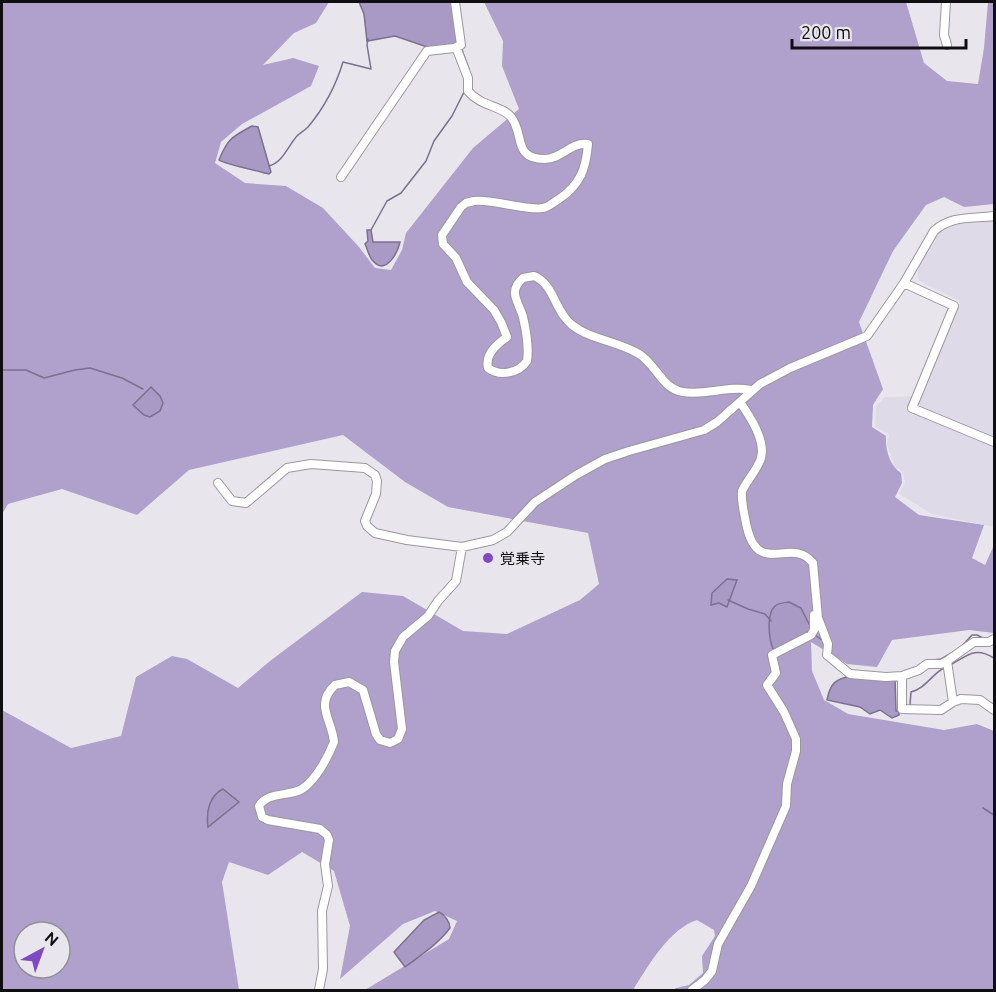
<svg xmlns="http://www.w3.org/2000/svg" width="996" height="992" font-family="Ubuntu,'Noto Sans JP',sans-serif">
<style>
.built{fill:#dfdae8}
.forest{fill:#afa0cc;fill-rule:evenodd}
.water{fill:#a99ac5;stroke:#7b708f;stroke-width:1.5}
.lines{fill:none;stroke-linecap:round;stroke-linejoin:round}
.stream{stroke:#7b708f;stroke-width:1.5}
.minor-casing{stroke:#9a989d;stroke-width:10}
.minor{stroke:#fff;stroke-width:8}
.poi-dot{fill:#7f4ac1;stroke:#e8e6ec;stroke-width:2}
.labels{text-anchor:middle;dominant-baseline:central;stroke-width:5;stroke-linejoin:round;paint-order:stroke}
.poi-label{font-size:15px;fill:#0f0e10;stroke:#e8e6ec;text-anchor:start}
</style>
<rect width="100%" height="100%" fill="#e8e6ec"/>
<path class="built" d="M 994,220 L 994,527 L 932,514 L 899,494 L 905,482 L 902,471 L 895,467 L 887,445 L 889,435 L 875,426 L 876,406 L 885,397 L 922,396 L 960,301 L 919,281 L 917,264 L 941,228 L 957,222 Z"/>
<path class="forest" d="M 2,2 L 329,2 L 316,23 L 294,33 L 263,65 L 293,58 L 319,66 L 311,86 L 242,124 L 221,142 L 215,163 L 245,183 L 286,186 L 323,208 L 359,247 L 375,268 L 391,270 L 402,250 L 406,233 L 473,148 L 519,109 L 502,66 L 503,41 L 484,2 L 906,2 L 924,63 L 947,81 L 978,84 L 984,48 L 988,2 L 994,2 L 994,204 L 964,207 L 944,197 L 926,205 L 893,251 L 859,322 L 883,389 L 873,405 L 872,427 L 886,436 C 885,450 890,466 901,473 L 902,483 L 895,497 L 919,515 L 984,525 L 972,558 L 985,565 L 994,545 L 994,633 L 969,630 L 892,640 L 877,667 L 847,664 L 811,642 L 812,671 L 824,700 L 848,714 L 944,730 L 977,724 L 994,731 L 994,990 L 673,990 L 676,988 L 689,985 L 703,973 L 702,956 L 715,936 L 714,930 L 697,920 C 669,929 648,966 633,990 L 365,990 L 449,939 L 457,921 L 435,911 L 403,924 L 340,979 L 350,926 L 334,871 L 302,852 L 268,875 L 229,862 L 222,882 L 239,990 L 2,990 L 2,710 L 71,748 L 121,736 L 136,677 L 172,656 L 187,659 L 238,688 L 270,661 L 362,592 L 403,596 L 463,631 L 507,634 L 580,600 L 599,584 L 588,533 L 448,507 L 405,482 L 343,435 L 189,470 L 137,515 L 62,489 L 8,504 L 2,514 ZM 24,932 L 60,932 L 60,968 L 24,968 Z"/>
<path class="water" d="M 359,2 L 452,2 L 457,44 L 430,48 L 395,36 L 367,41 L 364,14 Z
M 252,126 L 258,127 L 271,172 L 269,174 C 261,172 222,163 219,160 C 228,138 232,137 252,126 Z
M 367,230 L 371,230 L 373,242 L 400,242 C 398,252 386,275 374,262 C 369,258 368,250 365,244 L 368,241 Z
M 151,387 L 160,396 L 163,403 L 160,411 L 150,417 L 144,415 L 133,405 Z
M 727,579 L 737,580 L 727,607 L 719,603 L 711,605 L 712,593 Z
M 789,602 L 801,608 L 812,630 L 776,649 L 773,649 C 769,639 766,614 775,606 C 778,603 784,603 789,602 Z
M 851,676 L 895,678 L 896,711 L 899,711 L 899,715 L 892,718 L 880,710 L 870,714 L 860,707 L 827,700 C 830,684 835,679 851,676 Z
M 223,789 L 239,802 L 208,827 C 206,812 209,796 223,789 Z
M 439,912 C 445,915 450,922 450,928 C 438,944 421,955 405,967 L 394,952 L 424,920 Z"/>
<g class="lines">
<path class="stream" d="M 462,50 L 469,69
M 269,166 C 283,162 288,146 297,136 C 300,133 304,131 308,127 C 324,108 336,85 343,62 L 371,69 L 367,45 L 368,39
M 371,230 L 387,201 L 401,193 L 426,161 L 434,141 L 452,116 L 464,92
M 2,370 L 26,370 L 44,378 L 75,370 L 90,368 L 122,378 L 143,389
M 728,600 L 748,609 L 765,614 L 771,621
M 814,634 L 823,641 L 824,646
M 961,647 L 972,635 L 977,635 L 983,638
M 925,661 L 941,659 L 957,650
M 952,664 C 969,654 976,647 994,658
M 910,705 L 911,692 C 925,689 932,674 944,668
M 983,808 L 994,815"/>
<g class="minor-casing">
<path id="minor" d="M 946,2 L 944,35 L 947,45
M 456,47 L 468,78 L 468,91 C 481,107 501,105 511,117 C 525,134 512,159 545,159 C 562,159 570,142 588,144 C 586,169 580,185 559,199 C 554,202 549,207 543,208 C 526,211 494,199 474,201 L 466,203 L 461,207 L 442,235 L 443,244 L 456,258 L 467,282 L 494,310 L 501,322 L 507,337 C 496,345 485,354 488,368 C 500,377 519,373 527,361 C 529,348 526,330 523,317 C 519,302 507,292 523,278 L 534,276 C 554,284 555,312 572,325 C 591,340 618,341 639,354 C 656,364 662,389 683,392 C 706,396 728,385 751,390
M 341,177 L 427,51 L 454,48 L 461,45 L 455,2
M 904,283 L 954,306 L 912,408 L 994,442
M 740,402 C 749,415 766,440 761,458 C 758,469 747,480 742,491 C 741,501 744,513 746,523 C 757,580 791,535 813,563 L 818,618 L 828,644 L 827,655 L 850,674 L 886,677 L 902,676 L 919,670 L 927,664 L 941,664 L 947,661 L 974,642 L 989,642 L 994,639
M 218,483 L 232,501 L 246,503 L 287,468 L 311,464 L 365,468 L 375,475 L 377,481 L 376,494 L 365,521 L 367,526 L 375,533 L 407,540 L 462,547 L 493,540 L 507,532 L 535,502 L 576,475 L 605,459 L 629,451 L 704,430 L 717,422 L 760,384 L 790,368 L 867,336 L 904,283 L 934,231 C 951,215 972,219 994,216
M 947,661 L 953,702
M 902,676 L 902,709 L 941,710 L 953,702 L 961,699 L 980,700 L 994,710
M 319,990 L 323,969 L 322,911 L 328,886 L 325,864 L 329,840 L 327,835 L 320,829 L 268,820 L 262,817 L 259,806 C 268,791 289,797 302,789 C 316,780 328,757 334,742 C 332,719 314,705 335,685 L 349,682 L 363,690 L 376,734 L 380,740 L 390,743 L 398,739 L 402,729 L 394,662 L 395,651 L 403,637 L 428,616 L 438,601 L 456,581 L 462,547
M 692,990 L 705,980 L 712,971 L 718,944 L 751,886 L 786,806 L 787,784 L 796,751 L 796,739 L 784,712 L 767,685 L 776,673 L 772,655 L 811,635 L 814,630 L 814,615"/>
</g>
<use href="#minor" class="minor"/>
</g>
<circle class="poi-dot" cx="488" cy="558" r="6"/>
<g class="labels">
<g class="poi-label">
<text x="500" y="558">覚乗寺</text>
</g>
</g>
<rect width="996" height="992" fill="none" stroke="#0f0e10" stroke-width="6"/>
<g transform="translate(42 950) rotate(41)"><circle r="28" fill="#e8e6ec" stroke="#919094" stroke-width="1.5"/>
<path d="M0-4.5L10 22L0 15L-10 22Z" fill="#7f4ac1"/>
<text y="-9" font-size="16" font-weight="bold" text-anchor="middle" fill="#0f0e10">N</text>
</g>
<path d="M792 39v9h174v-9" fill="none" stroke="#0f0e10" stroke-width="3"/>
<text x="801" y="39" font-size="18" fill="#0f0e10" stroke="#e8e6ec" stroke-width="4.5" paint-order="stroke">200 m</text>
</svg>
